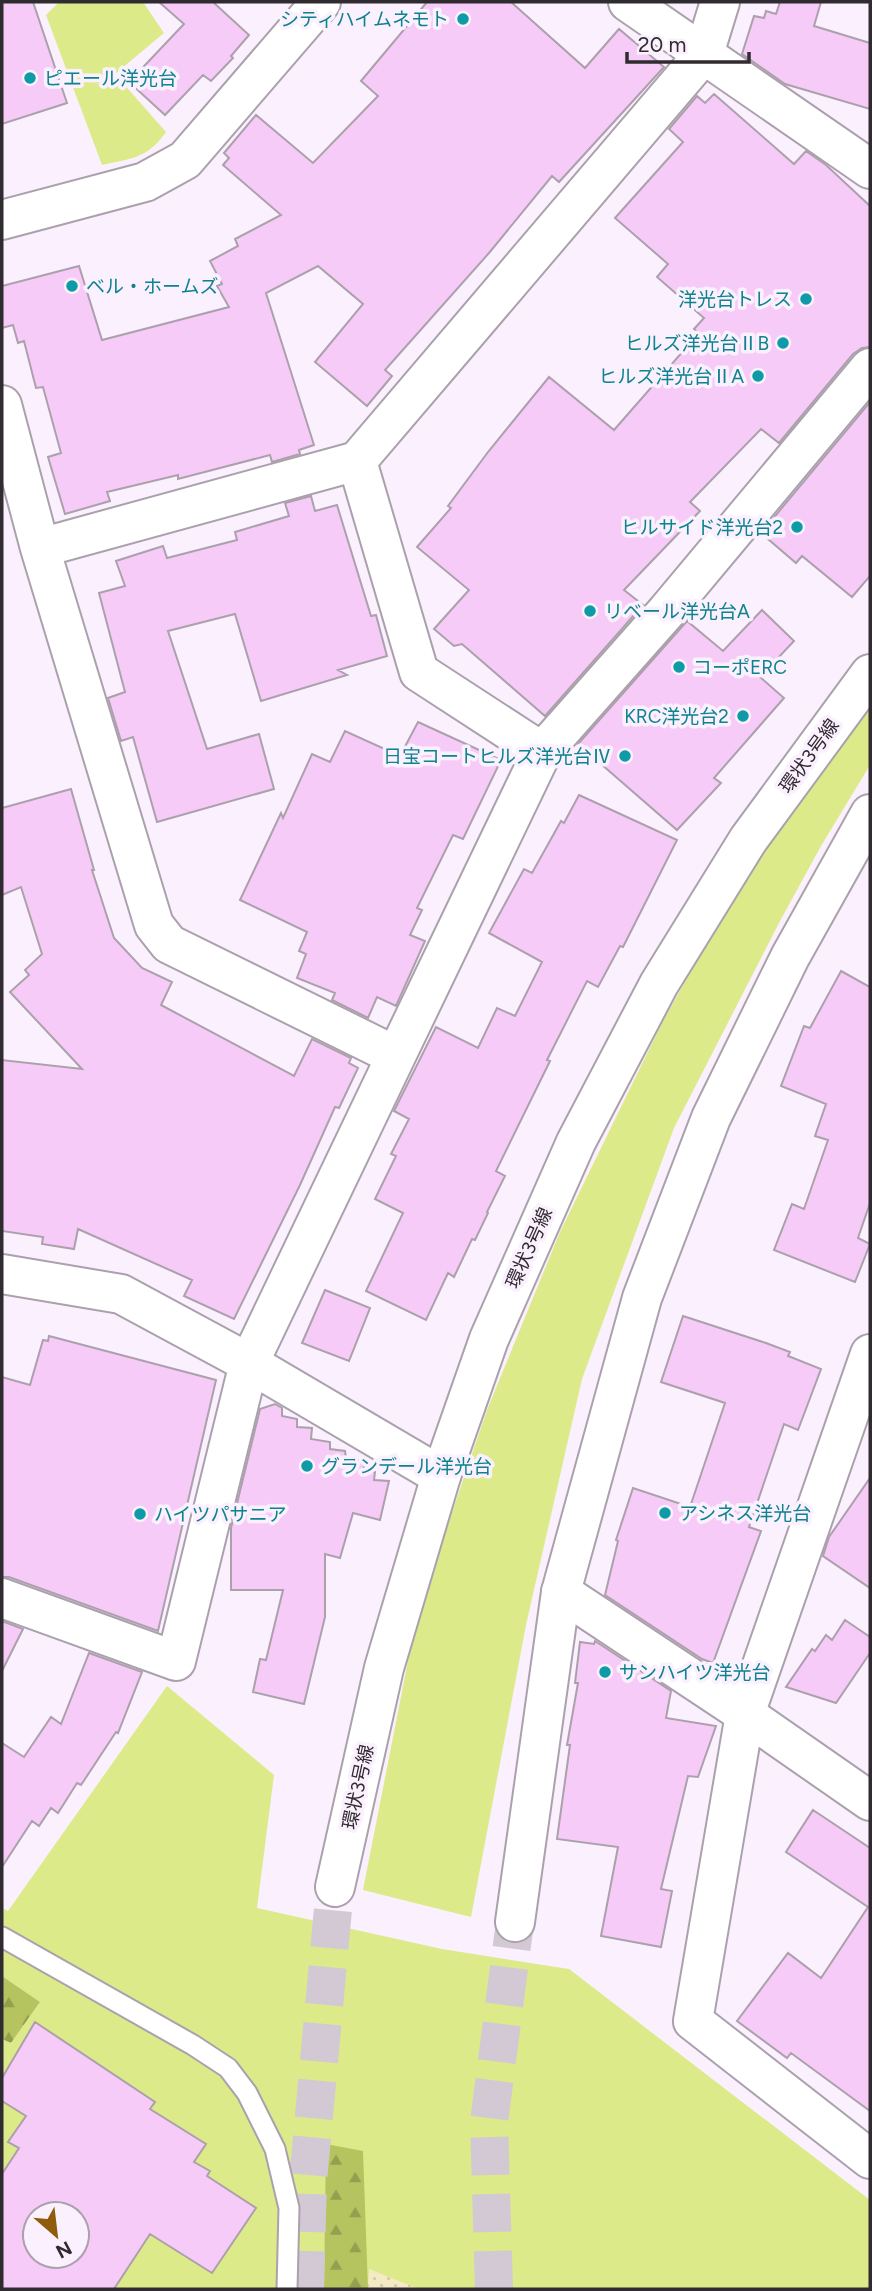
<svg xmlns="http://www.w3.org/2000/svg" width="872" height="2291" font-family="Figtree,'Noto Sans JP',sans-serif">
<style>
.grass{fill:#dcea89;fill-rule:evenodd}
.forest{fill:url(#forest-firs)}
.sand{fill:url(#sand-dots)}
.building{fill:#f7cbf7;stroke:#aba0ab;stroke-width:2;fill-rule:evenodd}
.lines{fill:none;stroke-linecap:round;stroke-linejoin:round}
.secondary-tunnel{stroke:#d2c9d4;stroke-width:38;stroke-dasharray:38 19;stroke-linecap:butt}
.lane-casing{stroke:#aba1ad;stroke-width:23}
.street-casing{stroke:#aba1ad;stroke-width:42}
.secondary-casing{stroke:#aba1ad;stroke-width:42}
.lane{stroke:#fff;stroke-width:19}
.street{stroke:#fff;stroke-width:38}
.secondary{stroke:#fff;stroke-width:38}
.culture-dot{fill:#0f9aa8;stroke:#fbf0fd;stroke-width:2.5}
.labels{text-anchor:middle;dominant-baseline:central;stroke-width:7;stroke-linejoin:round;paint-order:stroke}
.culture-label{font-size:19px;fill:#0d838f;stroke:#fbf0fd;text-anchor:start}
.street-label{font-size:19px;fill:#302b30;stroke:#fbf0fd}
</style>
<defs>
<pattern id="forest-firs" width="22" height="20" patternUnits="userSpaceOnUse" patternTransform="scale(1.75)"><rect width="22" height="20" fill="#b6c45f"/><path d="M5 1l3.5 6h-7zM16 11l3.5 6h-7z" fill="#949f4f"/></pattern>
<pattern id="sand-dots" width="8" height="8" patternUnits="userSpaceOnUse" patternTransform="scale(1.75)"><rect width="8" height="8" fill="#f4ebc5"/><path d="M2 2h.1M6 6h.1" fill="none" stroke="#d2caaa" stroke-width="1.8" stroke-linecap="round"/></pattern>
</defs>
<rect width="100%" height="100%" fill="#fbf0fd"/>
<path class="grass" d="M 59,2 L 143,2 L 164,33 L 115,74 L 166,132 C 147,159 132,158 102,165 L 46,15 Z
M 870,699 L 870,765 L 821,846 L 780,921 L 674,1128 L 582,1379 L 526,1625 L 471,1917 L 363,1890 L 417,1615 L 487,1410 L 560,1232 L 663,1021 L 759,850 Z
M 167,1686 L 274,1775 L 257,1908 L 442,1949 L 569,1969 L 870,2200 L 870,2289 L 2,2289 L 2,2039 L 11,2043 L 40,2002 L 2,1976 L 2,1908 L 8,1911 ZM 35,2214 L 77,2214 L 77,2256 L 35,2256 Z"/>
<path class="forest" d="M 2,1976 L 40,2002 L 11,2043 L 2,2039 Z
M 326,2144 L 363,2151 L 368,2289 L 324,2289 Z"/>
<path class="sand" d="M 369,2269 L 419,2289 L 368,2289 Z"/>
<path class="building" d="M 2,2 L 33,2 L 67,103 L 2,124 Z
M 159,2 L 213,2 L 249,35 L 231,56 L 233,58 L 211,81 L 203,75 L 165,115 L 129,82 L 184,24 Z
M 427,2 L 511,2 L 585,68 L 619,29 L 664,67 L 559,182 L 552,176 L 489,253 L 385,370 L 392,376 L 367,406 L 315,362 L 363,304 L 318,266 L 266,293 L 314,445 L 299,450 L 300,454 L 272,462 L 270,455 L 178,479 L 178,475 L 107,492 L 110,501 L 65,514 L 48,457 L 61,453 L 43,387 L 36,388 L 24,341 L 18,343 L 13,325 L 2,328 L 2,286 L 79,266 L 102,340 L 229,307 L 217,286 L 222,284 L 210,261 L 238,246 L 235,239 L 281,215 L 223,165 L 229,158 L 224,153 L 256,115 L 313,163 L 378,96 L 361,81 Z
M 780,2 L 821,2 L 814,26 L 870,43 L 870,109 L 785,84 L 742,54 L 754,16 L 764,18 L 766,11 L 776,14 Z
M 714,94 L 794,164 L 806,151 L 826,165 L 870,206 L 870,347 L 862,348 L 853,354 L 779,443 L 761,429 L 690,502 L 700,511 L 624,590 L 643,605 L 545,716 L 462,644 L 454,646 L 434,629 L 469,590 L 417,547 L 451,508 L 448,506 L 488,452 L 549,377 L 614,430 L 699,333 L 694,329 L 704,318 L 657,277 L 668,264 L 615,218 L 683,142 L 669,129 L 697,96 L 705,103 Z
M 870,402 L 870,576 L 852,597 L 802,556 L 796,563 L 761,533 Z
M 311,496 L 315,511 L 337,505 L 371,616 L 376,615 L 387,656 L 338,670 L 347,675 L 261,701 L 235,614 L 168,631 L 207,749 L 259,734 L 274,789 L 157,822 L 133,737 L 121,741 L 108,698 L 125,692 L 99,593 L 125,586 L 116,561 L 163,546 L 167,558 L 237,540 L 235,532 L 289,516 L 285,503 Z
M 762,610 L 794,641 L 760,677 L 784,698 L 714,778 L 721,783 L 677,830 L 578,744 L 687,621 L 723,651 Z
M 418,722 L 501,760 L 463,839 L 453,835 L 417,908 L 422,910 L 410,935 L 425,941 L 396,1006 L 377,997 L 368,1018 L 332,1000 L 335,993 L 297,978 L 306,954 L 299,951 L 307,932 L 240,900 L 281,813 L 283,818 L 312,754 L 330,762 L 345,731 L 400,756 Z
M 71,789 L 94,870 L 92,870 L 114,938 L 142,968 L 172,982 L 161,1005 L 294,1076 L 312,1039 L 351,1058 L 349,1063 L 358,1068 L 339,1108 L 335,1107 L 300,1185 L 234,1319 L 184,1296 L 192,1280 L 78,1229 L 74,1249 L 42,1244 L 43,1237 L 2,1231 L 2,1060 L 82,1069 L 10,992 L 29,975 L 25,970 L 42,954 L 21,887 L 2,895 L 2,808 Z
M 579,795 L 677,840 L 623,947 L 620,946 L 598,987 L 587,981 L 547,1060 L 550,1061 L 496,1171 L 505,1176 L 487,1212 L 488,1213 L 475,1240 L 472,1239 L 454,1277 L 448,1273 L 426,1320 L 366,1291 L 403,1213 L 375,1199 L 396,1156 L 391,1154 L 409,1119 L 394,1111 L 436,1027 L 478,1048 L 497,1008 L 515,1016 L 542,962 L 489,933 L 524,869 L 532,873 L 561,821 L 564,823 Z
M 841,971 L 870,987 L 870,1203 L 858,1238 L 870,1244 L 855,1282 L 774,1250 L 792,1204 L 804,1209 L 828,1140 L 815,1136 L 826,1104 L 781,1086 L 804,1026 L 810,1028 Z
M 325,1290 L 370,1308 L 349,1361 L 302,1343 Z
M 683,1316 L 766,1343 L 790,1352 L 788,1356 L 821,1369 L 798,1430 L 784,1424 L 749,1527 L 761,1531 L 713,1663 L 702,1659 L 605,1595 L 618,1541 L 616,1540 L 633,1488 L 690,1507 L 725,1403 L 661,1382 Z
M 49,1336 L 216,1380 L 158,1631 L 9,1577 L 2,1577 L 2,1377 L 30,1385 L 43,1340 L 48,1341 Z
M 275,1404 L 282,1408 L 282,1416 L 297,1419 L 297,1427 L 312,1428 L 311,1439 L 330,1442 L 330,1449 L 345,1451 L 346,1458 L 364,1461 L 364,1471 L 375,1472 L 374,1480 L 389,1481 L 380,1520 L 353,1513 L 340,1558 L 325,1554 L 325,1617 L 304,1704 L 253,1692 L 260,1659 L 266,1660 L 283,1590 L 231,1590 L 231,1528 L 260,1409 Z
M 870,1478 L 870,1588 L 823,1556 L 829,1537 Z
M 845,1620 L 870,1637 L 870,1653 L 836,1703 L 786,1687 L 812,1649 L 815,1651 L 826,1635 L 832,1640 Z
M 2,1621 L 23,1629 L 2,1671 Z
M 595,1641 L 671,1691 L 666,1718 L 716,1726 L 698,1777 L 688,1776 L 661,1889 L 672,1891 L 661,1947 L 601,1936 L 618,1847 L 557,1839 L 570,1745 L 567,1745 L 578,1683 L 575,1683 L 580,1642 L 594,1644 Z
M 89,1653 L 142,1672 L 118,1733 L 116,1732 L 81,1785 L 77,1783 L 58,1813 L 51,1808 L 39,1826 L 32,1821 L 2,1867 L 2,1743 L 24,1757 L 51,1717 L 61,1724 Z
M 813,1810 L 870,1848 L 870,2111 L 791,2053 L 787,2058 L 737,2021 L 788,1953 L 821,1978 L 868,1907 L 786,1852 Z
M 35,2022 L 155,2102 L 150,2109 L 206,2144 L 194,2162 L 210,2171 L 207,2176 L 256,2208 L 212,2273 L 150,2234 L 114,2289 L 2,2289 L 2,2174 L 19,2148 L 8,2142 L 26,2116 L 2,2101 L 2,2078 ZM 35,2214 L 77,2214 L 77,2256 L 35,2256 Z"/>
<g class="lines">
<path class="secondary-tunnel" d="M 305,2289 L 308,2181 L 335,1887
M 494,2289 L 489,2122 L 515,1922"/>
<g class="lane-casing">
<path id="lane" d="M 2,1937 L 193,2045 L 228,2068 L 247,2093 L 275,2149 L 289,2208 L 287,2289"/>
</g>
<g class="street-casing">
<path id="street" d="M 628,2 L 870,169
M 2,220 L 145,182 L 185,160 L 321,2
M 2,405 L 40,548
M 357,461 L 419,672 L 542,752
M 396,1056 L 542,752 L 667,611 L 870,368
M 2,1274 L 121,1294 L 249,1363 L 441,1476
M 561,1592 L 745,1714 L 870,1354
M 2,1598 L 176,1661 L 249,1363 L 396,1056 L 169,944 L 154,925 L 40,548 L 357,461 L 704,54 L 720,2
M 870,1801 L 745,1714 L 693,2021 L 870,2159"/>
</g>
<g class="secondary-casing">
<path id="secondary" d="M 335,1887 L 384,1668 L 441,1476 L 489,1339 L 576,1142 L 659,984 L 748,840 L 870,674
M 515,1922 L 561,1592 L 642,1298 L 711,1118 L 790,957 L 870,814"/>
</g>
<use href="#lane" class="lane"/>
<use href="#street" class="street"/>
<use href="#secondary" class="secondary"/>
</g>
<g class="culture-dot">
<circle cx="463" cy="19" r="7"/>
<circle cx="30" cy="78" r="7"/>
<circle cx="72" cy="286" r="7"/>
<circle cx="806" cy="299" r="7"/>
<circle cx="783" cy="343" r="7"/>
<circle cx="758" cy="376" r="7"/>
<circle cx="797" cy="527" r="7"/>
<circle cx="590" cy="611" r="7"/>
<circle cx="679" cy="667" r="7"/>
<circle cx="743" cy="716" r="7"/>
<circle cx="625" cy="756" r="7"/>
<circle cx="307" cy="1466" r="7"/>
<circle cx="665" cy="1513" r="7"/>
<circle cx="140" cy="1514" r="7"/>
<circle cx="605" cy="1672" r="7"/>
</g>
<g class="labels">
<g class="culture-label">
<text x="449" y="19" text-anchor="end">シティハイムネモト</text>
<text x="44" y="78">ピエール洋光台</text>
<text x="86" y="286">ベル・ホームズ</text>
<text x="792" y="299" text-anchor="end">洋光台トレス</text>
<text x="769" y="343" text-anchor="end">ヒルズ洋光台ⅡB</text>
<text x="744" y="376" text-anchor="end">ヒルズ洋光台ⅡA</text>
<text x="783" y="527" text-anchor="end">ヒルサイド洋光台2</text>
<text x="604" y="611">リベール洋光台A</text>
<text x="693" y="667">コーポERC</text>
<text x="729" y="716" text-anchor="end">KRC洋光台2</text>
<text x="611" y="756" text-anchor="end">日宝コートヒルズ洋光台Ⅳ</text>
<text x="321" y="1466">グランデール洋光台</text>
<text x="679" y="1513">アシネス洋光台</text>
<text x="154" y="1514">ハイツパサニア</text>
<text x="619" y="1672">サンハイツ洋光台</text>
</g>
<g class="street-label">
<text transform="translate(809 756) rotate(-54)">環状3号線</text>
<text transform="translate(529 1248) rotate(-66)">環状3号線</text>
<text transform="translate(358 1787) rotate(-78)">環状3号線</text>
</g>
</g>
<rect width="872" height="2291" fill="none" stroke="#302b30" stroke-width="7"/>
<g transform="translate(56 2235) rotate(152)"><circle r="33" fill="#fbf0fd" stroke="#aaa1ab" stroke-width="2"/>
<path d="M0-5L12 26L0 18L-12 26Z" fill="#8e5c0a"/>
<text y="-10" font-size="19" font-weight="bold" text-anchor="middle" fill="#302b30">N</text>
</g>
<path d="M627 52v10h122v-10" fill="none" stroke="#302b30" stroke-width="3.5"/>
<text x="638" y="52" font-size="21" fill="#302b30" stroke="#fbf0fd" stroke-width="5" paint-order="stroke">20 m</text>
</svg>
